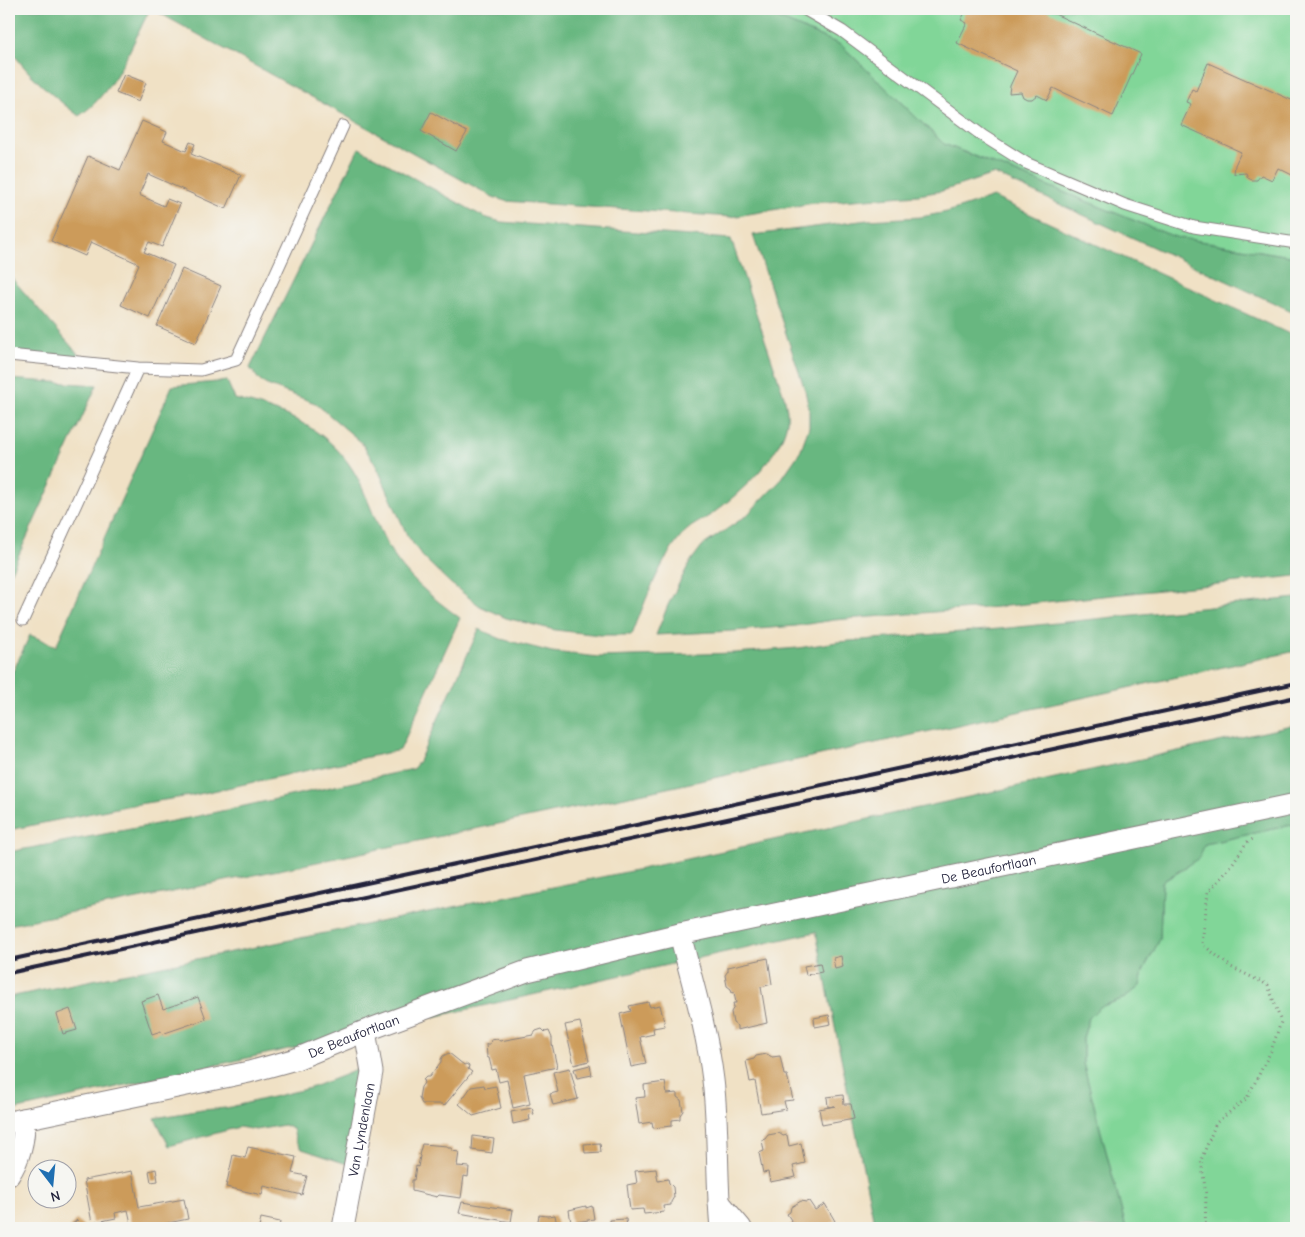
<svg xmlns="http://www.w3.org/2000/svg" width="1305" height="1237" font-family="'Comic Neue',sans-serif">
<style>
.green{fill:#81d698;stroke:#527c6a}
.forest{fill:#68b780;stroke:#456c5e}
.building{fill:#cc9b5a}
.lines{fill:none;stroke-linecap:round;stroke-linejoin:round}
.service-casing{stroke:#898280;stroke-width:13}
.minor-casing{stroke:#898280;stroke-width:23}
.path{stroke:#898280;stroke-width:3;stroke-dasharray:1 4;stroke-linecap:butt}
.service{stroke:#fff;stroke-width:11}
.minor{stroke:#fff;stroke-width:21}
.rail{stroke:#22223b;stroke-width:4}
.labels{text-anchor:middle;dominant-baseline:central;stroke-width:4.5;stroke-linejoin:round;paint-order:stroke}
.street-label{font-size:14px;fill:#22223b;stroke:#f6f6f2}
</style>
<rect width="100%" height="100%" fill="#f6f6f2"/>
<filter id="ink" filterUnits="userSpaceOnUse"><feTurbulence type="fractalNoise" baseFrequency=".02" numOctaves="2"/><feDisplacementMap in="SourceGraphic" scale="10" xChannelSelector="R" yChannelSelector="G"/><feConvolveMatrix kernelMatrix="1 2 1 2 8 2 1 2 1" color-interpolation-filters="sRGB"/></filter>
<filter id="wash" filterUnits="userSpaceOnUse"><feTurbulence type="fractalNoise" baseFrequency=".0096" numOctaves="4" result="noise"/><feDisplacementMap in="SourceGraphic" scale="20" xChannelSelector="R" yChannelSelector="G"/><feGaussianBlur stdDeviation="1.12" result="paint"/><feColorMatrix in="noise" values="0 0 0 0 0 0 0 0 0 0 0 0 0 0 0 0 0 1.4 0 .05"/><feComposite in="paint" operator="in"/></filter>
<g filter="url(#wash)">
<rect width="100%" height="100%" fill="#f0e1c5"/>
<path class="green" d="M 775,9 L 1296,9 L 1296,257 L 1175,237 L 944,144 L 841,45 L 777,18 Z
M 1296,824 L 1296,1228 L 1126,1228 L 1083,1063 L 1083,1038 L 1089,1018 L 1100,1007 L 1125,998 L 1140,986 L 1143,971 L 1160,939 L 1162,882 L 1184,869 L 1205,844 Z"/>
<path class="forest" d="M 9,9 L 150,9 C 131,46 115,92 79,116 C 60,102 17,67 9,44 C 6,36 9,18 9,9 Z
M 152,9 L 775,9 L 777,18 L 841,45 L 944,144 L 1175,237 L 1296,257 L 1296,313 L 994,174 L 942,191 L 918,195 L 814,203 L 731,217 L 505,201 L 493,197 Z
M 359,148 L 484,217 L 501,222 L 731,239 L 784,396 C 786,404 788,413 787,422 C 781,457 739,494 712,514 C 704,520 693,524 686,531 C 660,559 646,599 632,635 L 600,635 L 555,630 L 506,618 L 480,606 L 450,583 L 422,556 L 407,535 L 377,467 L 361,442 L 315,403 L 267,385 L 260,381 L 250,368 Z
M 993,197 L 1296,337 L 1296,576 L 997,607 L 834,620 L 796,626 L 734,631 L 656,635 L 668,605 L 690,562 L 702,546 L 746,516 L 780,481 L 800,452 L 809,427 L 809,410 L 805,390 L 753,235 L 868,220 L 921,217 L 947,212 Z
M 9,275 L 85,362 L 9,357 Z
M 9,379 L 97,385 L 9,576 Z
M 227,381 L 235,399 C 286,412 332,429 358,479 C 369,501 376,524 388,546 C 404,576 433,598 460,618 L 400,750 L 190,796 L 126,806 L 9,830 L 9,680 L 30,635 L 56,646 L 172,386 Z
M 1296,598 L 1296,651 C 868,745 439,839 9,925 L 9,852 L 194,817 L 413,769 L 419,761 L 479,629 L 501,639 L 552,652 L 599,657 L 735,653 L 798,648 L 837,642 L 999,629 Z
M 1296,725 L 1296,824 L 1205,844 L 1199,858 L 1162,882 L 1160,939 L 1143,971 L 1140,986 L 1125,998 L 1100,1007 L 1089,1018 L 1083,1038 L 1083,1063 L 1126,1228 L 875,1228 L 816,932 L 9,1111 L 9,997 L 641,869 Z
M 368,1064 L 347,1164 L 302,1149 L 296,1141 L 293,1129 L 284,1125 L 256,1130 L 239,1127 L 169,1146 L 155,1118 L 202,1110 L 226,1108 L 310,1088 L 347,1074 Z"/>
<g id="blocks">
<path class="building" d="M 967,9 L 1044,9 L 1141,54 L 1113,116 L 1053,88 L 1047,100 L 1037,95 L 1032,99 L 1027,99 L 1023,97 L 1021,92 L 1009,93 L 1010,86 L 1017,71 L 957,43 L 967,23 L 961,20 Z
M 1208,63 L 1296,102 L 1296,177 L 1278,168 L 1272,180 L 1261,175 L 1257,180 L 1252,180 L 1248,178 L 1246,173 L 1234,174 L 1235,165 L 1241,152 L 1181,125 L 1191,104 L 1186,102 L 1192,89 L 1196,91 Z
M 124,74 L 146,83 L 138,102 L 116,93 Z
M 431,112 L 467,132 L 456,151 L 421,131 Z
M 142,121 L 167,132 L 163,141 L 186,151 L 190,142 L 195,144 L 191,154 L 241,175 L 226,209 L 148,174 L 139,195 L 164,206 L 167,199 L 180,204 L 162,247 L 149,242 L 144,252 L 174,265 L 150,318 L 121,305 L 139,264 L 91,242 L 85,256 L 51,241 L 88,156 L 120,170 Z
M 182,269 L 221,286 L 196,343 L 157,326 Z
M 841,956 L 843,967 L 835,969 L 833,958 Z
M 768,958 L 772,984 L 761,987 L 767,1023 L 737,1030 L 737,1026 L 733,1023 L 731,1012 L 734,1007 L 733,1003 L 736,1003 L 734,992 L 732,993 L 731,989 L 727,986 L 725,975 L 728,971 L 728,967 Z
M 820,963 L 822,972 L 806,975 L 804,966 Z
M 158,995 L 163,1009 L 198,997 L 206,1019 L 162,1034 L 161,1031 L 152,1034 L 141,1001 Z
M 648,1002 L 650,1007 L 660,1005 L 665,1026 L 653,1028 L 654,1034 L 640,1037 L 646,1064 L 631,1067 L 620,1014 L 631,1011 L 629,1006 Z
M 70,1009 L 77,1030 L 63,1034 L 57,1014 Z
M 829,1015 L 831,1024 L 815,1027 L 814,1018 Z
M 580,1022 L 589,1061 L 574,1065 L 565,1025 Z
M 542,1029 L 545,1032 L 549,1031 L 552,1038 L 552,1044 L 557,1067 L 524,1074 L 530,1104 L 513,1108 L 507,1080 L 499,1082 L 496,1069 L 492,1070 L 489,1058 L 487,1057 L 486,1044 L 490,1044 L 491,1040 L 497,1039 L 500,1041 L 533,1035 L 536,1031 Z
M 449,1053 L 464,1065 L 466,1064 L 469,1066 L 468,1069 L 472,1072 L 444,1106 L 442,1104 L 422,1104 L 419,1098 L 421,1087 L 424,1083 L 423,1080 L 426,1077 L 429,1077 L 441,1062 L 441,1059 L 443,1056 Z
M 767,1054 L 772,1057 L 780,1056 L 784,1075 L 787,1075 L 793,1100 L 784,1101 L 786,1109 L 761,1113 L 755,1081 L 750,1082 L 746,1061 L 754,1059 L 756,1056 Z
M 590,1065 L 592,1075 L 577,1078 L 574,1069 Z
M 570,1068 L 578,1099 L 553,1105 L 550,1094 L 558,1092 L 553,1072 Z
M 665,1082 L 667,1094 L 677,1093 L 677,1097 L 681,1100 L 683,1111 L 680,1115 L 680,1119 L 672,1120 L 672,1126 L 653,1128 L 652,1122 L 639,1124 L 635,1098 L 645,1097 L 644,1085 Z
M 484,1085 L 485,1088 L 496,1086 L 501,1108 L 473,1116 L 459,1104 L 471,1087 Z
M 843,1095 L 844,1104 L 851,1104 L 854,1119 L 822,1125 L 819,1109 L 835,1106 L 828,1107 L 827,1097 Z
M 532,1108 L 534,1114 L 529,1115 L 530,1120 L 513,1124 L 511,1112 Z
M 779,1133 L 783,1136 L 787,1135 L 789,1146 L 801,1143 L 805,1163 L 793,1166 L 796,1177 L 770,1182 L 768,1172 L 763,1173 L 759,1153 L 764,1151 L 762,1140 L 765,1139 L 768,1135 Z
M 473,1136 L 494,1139 L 492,1153 L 472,1150 Z
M 600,1143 L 601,1152 L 585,1153 L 584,1144 Z
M 422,1144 L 447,1146 L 448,1148 L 452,1148 L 452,1151 L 459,1152 L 457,1166 L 469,1167 L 468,1177 L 464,1176 L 461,1198 L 439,1195 L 437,1197 L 412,1191 L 412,1180 L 414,1180 L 416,1166 L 418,1167 L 420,1156 L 419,1155 Z
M 248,1147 L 296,1157 L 292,1173 L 307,1176 L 302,1195 L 264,1186 L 262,1195 L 226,1187 L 233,1155 L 245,1158 Z
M 156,1169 L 158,1181 L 151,1182 L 149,1171 Z
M 656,1169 L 658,1181 L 668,1179 L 669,1183 L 673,1187 L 674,1197 L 671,1202 L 671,1205 L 663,1206 L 664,1212 L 644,1214 L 643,1209 L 630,1210 L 627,1185 L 637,1183 L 635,1171 Z
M 132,1171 L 139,1207 L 184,1199 L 188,1219 L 163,1224 L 164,1227 L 158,1228 L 132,1228 L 128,1210 L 115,1213 L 116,1218 L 92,1223 L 84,1180 Z
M 801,1201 L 806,1202 L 809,1201 L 815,1210 L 825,1204 L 835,1221 L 825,1228 L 789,1228 L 788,1226 L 793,1223 L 787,1214 L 790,1212 L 791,1207 Z
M 462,1202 L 513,1210 L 511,1222 L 459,1213 Z
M 586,1206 L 586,1208 L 592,1206 L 594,1219 L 571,1223 L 569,1210 Z
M 539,1215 L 547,1216 L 555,1215 L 557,1226 L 546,1228 L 546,1226 L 537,1226 Z
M 261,1218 L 280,1222 L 279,1228 L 259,1228 Z
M 626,1219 L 627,1228 L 611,1228 L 610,1220 Z
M 77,1220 L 85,1228 L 68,1228 Z"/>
</g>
</g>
<g filter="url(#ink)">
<use href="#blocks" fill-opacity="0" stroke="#898280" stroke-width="1"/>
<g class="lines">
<g class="service-casing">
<path id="service" d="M 804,9 L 842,31 L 983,136 L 1026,163 L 1125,205 L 1194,227 L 1296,243
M 9,355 L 138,368 L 201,370 L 236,360 L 343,126
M 23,620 L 138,368"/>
</g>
<g class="minor-casing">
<g id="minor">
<path d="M 680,934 C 692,982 707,1030 713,1080 C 719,1129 716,1179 721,1228"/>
<path id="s1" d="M 9,1122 L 249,1072 L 296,1059 L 365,1031 L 527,971 L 680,934 L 1296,804"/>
<path d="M 9,1175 C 19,1160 26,1137 23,1119"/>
<path d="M 719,1202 L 741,1228"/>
<path id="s2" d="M 343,1228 L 372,1072 L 365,1031"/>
</g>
</g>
<path class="path" d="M 1205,1228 L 1206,1195 L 1201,1160 L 1216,1123 L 1247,1098 L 1271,1051 L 1281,1022 L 1268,985 L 1231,967 L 1202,944 L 1208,892 L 1228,870 L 1247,842 L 1255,838"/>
<use href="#service" class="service"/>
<use href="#minor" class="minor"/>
<path class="rail" d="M 9,960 L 1296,683
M 9,973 L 1296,697"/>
</g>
</g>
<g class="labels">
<g class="street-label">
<text stroke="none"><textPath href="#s1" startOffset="1014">De Beaufortlaan</textPath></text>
<text stroke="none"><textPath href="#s1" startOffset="356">De Beaufortlaan</textPath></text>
<text stroke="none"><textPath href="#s2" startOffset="100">Van Lyndenlaan</textPath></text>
</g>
</g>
<rect width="1305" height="1237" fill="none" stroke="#f6f6f2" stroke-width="30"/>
<g transform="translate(52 1184) rotate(164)"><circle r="24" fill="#f6f6f2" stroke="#a1a1a9"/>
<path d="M0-4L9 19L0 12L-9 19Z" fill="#1f6fb2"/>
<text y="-8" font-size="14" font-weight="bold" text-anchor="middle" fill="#22223b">N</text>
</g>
</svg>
